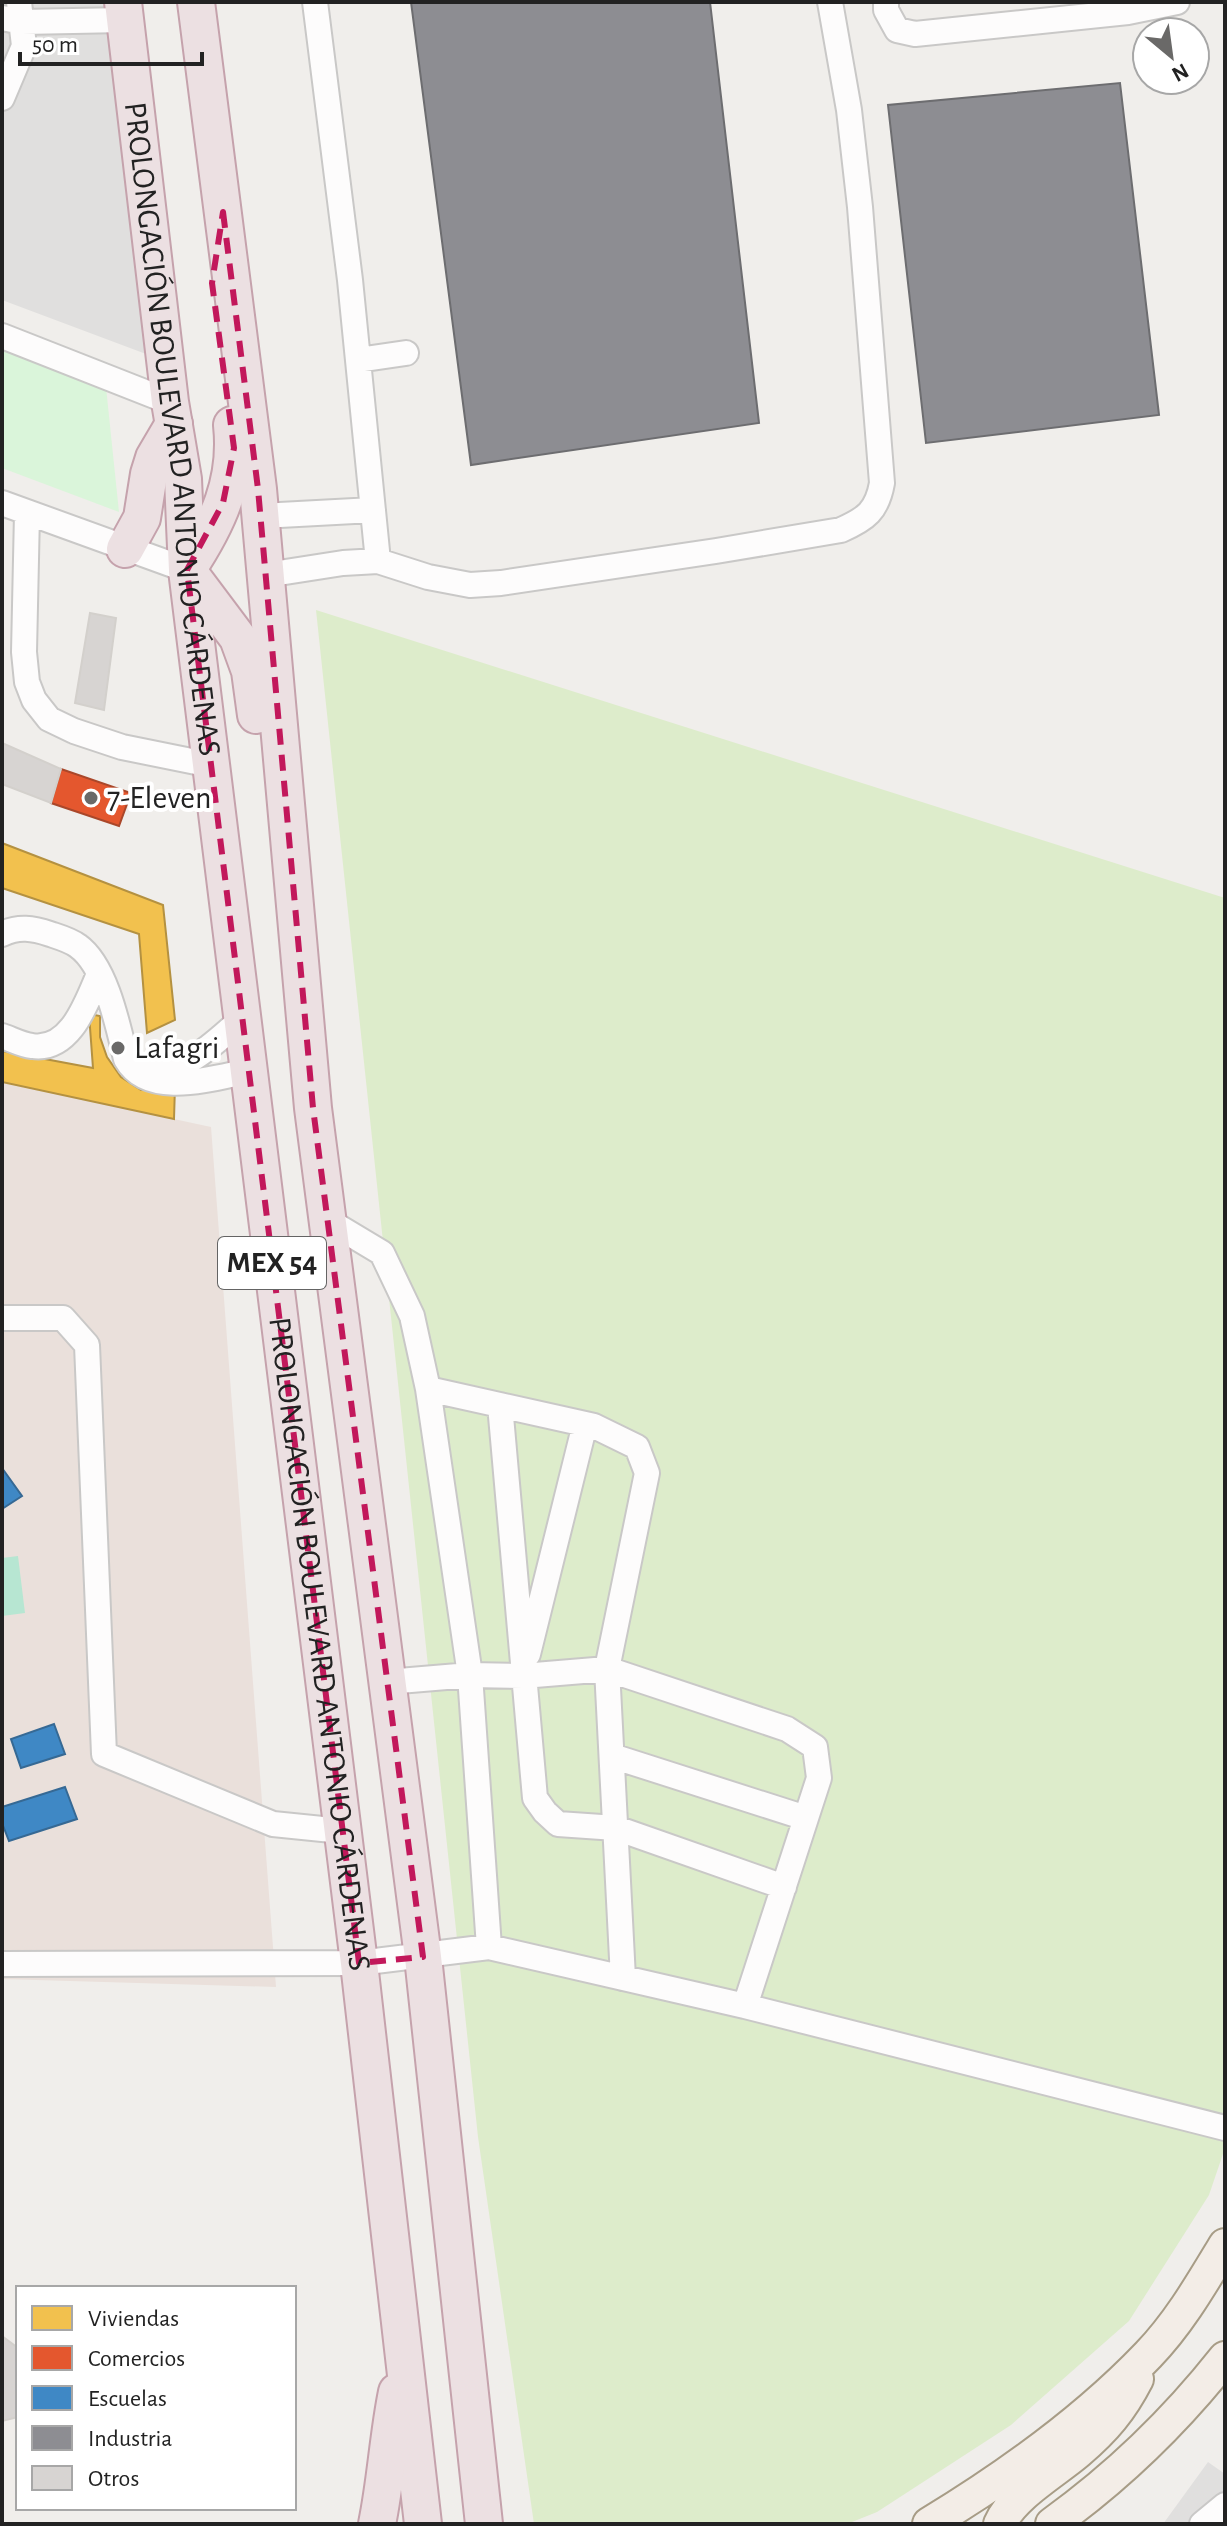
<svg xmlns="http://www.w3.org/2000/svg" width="1227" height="2526" font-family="'Alegreya Sans',sans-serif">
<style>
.military{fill:#eae0db}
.grass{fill:#ddeccb}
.park{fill:#daf5da}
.pitch{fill:#b7e6d2}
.parking{fill:#e0dfde}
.homes{fill:#f2c14e;stroke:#b49141;stroke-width:2}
.shops{fill:#e4572e;stroke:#aa472a;stroke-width:2}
.schools{fill:#3f88c5;stroke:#366994;stroke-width:2}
.industry{fill:#8d8d92;stroke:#6d6d70;stroke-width:2}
.building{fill:#d7d4d2;stroke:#d3d0cc;stroke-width:2}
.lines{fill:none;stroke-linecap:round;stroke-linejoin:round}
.minor-casing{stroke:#c9c8c7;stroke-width:28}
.major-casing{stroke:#a79c86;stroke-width:36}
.highway-casing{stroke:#c5a2ac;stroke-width:40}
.minor{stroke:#fdfcfc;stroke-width:24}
.major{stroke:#f3ede7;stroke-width:32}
.highway{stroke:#ece0e2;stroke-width:36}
.marked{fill:none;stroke:#c2185b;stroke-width:6;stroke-dasharray:16 10;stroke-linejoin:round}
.poi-dot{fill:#6a6968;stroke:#fff;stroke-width:3}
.labels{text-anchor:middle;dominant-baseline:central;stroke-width:8;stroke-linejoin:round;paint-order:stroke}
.shield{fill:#fff;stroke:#646464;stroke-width:2}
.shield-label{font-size:30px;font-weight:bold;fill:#222}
.street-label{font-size:32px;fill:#222;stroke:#fff}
.poi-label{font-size:32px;fill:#222;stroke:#fff;text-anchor:start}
</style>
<rect width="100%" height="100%" fill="#f0eeeb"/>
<path class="military" d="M 2,1082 L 211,1127 L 276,1987 L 2,1979 Z"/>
<path class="grass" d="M 316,610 L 1225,898 L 1225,2148 L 1209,2195 L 1129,2321 L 1011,2425 L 877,2512 L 847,2524 L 534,2524 L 478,2137 Z"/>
<path class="park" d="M 2,348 L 106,387 L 119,512 L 2,468 Z"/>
<path class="pitch" d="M 18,1556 L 25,1613 L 2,1616 L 2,1558 Z"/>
<path class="parking" d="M 2,2 L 106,2 L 146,354 L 2,300 Z
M 1208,2462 L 1225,2474 L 1225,2524 L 1163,2524 Z"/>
<path class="homes" d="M 2,843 L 163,905 L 175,1020 L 147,1033 L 139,934 L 2,888 Z
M 89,1014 L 100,1016 L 100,1037 L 107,1057 L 121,1077 L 141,1090 L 175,1086 L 174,1119 L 2,1082 L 2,1051 L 93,1068 Z"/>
<path class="shops" d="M 61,769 L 131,793 L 119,826 L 51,803 Z"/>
<path class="schools" d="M 2,1468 L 22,1496 L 2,1509 Z
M 54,1724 L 65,1754 L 21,1768 L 11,1739 Z
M 65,1787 L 77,1819 L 9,1841 L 2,1823 L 2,1807 Z"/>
<path class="industry" d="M 411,2 L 710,2 L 759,423 L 471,465 Z
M 1120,83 L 1159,415 L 926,443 L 888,105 Z"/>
<path class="building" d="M 90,613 L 116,618 L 104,710 L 75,703 Z
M 2,743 L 61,769 L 51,803 L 2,784 Z
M 2,2336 L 18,2348 L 18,2417 L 2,2421 Z"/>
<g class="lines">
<g class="minor-casing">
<path id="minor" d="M 315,2 L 350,280 L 378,561
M 886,2 L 886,10 L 897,30 L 915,34 L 1128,12 L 1177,2
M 2,18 L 22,22 L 124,20
M 2,98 L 24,46 L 19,2
M 2,336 L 170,402
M 358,360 L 406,353
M 2,503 L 187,570
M 27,513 L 24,652 L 27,682 L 34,700 L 49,719 L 74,731 L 122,747 L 211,765
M 261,516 L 373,510
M 266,575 L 343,563 L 378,561 L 428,577 L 470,585 L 501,583 L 716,551 L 841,530 C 866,519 877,511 882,483 L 860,207 L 849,110 L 830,2
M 2,934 C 18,926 33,928 50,934 C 59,937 70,940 78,946 C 106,966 118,1026 126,1059 C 149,1099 213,1078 249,1071
M 2,1036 C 11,1039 22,1045 32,1046 C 71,1052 87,1001 99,974
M 148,1068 C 183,1077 217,1040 242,1019
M 327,1220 L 382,1253 L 412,1316 L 428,1389 L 470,1675 L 387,1682
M 2,1318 L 63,1318 L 87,1345 L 104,1754 L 273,1824 L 342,1831
M 428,1389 L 594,1426 L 637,1447 L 647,1473 L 607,1669 L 623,1978
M 500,1405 L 535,1798 L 545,1812 L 558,1824 L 616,1828 L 784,1887
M 528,1654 L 585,1424
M 612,1756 L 806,1818
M 489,1947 L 470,1675 L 523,1676 L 607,1669 L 787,1729 L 815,1747 L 819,1778 L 745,2006
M 2,1964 L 359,1963 L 489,1947 L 745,2006 L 1225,2128
M 1202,2524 L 1225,2505"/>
</g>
<g class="major-casing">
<path id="major" d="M 929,2524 C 1008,2476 1084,2422 1148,2355 C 1179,2323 1202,2283 1225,2245
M 1000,2524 C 1012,2496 1056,2471 1078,2452 C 1105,2429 1121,2410 1137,2379
M 1052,2524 C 1116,2478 1176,2420 1225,2358"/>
</g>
<g class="highway-casing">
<g id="highway">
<path id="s1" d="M 123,2 L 170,402 L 183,479 L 187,570 L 359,1963 L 423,2524"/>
<path d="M 196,2 L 258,489 L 313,1108 L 423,1957 L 484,2524"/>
<path d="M 232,425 C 238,481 218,523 187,570 L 238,638 L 250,671 L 256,715"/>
<path d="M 125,549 L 142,518 L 149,474 L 154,458 L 174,424"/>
<path d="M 377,2524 C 386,2481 388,2436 397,2392"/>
</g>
</g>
<use href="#minor" class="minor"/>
<use href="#major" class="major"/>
<use href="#highway" class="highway"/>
</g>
<path class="marked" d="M 223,212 L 258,489 L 313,1108 L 423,1957 L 359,1963 L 187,570 L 223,503 L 234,448 L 212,283 Z"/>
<g class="poi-dot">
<circle cx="91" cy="798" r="8"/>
<circle cx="118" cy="1048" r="8"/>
</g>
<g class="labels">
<rect class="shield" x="218" y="1237" width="108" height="52" rx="6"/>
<g class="shield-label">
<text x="272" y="1263">MEX 54</text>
</g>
<g class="street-label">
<text stroke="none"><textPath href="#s1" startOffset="430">PROLONGACIÓN BOULEVARD ANTONIO CÁRDENAS</textPath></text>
<text stroke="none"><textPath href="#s1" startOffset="1654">PROLONGACIÓN BOULEVARD ANTONIO CÁRDENAS</textPath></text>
</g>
<g class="poi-label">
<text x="107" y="798">7-Eleven</text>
<text x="134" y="1048">Lafagri</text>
</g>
</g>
<rect width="1227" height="2526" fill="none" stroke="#222222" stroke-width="8"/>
<rect x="16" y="2286" width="280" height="224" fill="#ffffff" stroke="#a7a7a7" stroke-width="2"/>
<rect x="32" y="2306" width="40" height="24" fill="#f2c14e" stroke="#a7a7a7" stroke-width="2"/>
<text x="88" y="2326" font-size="24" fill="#222222">Viviendas</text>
<rect x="32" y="2346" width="40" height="24" fill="#e4572e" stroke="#a7a7a7" stroke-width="2"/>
<text x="88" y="2366" font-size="24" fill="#222222">Comercios</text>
<rect x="32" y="2386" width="40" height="24" fill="#3f88c5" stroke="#a7a7a7" stroke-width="2"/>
<text x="88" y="2406" font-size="24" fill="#222222">Escuelas</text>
<rect x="32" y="2426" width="40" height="24" fill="#8d8d92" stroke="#a7a7a7" stroke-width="2"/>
<text x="88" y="2446" font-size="24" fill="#222222">Industria</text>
<rect x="32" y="2466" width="40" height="24" fill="#d7d4d2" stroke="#a7a7a7" stroke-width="2"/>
<text x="88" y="2486" font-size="24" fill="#222222">Otros</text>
<g transform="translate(1171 56) rotate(151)"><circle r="38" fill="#ffffff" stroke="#a7a7a7" stroke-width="2"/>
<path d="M0-6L14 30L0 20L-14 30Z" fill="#6a6968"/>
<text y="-12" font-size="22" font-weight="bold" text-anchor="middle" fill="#222222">N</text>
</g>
<path d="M20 52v12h182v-12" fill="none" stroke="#222222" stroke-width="4"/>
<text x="32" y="52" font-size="24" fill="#222222" stroke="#ffffff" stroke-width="6" paint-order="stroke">50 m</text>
</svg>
